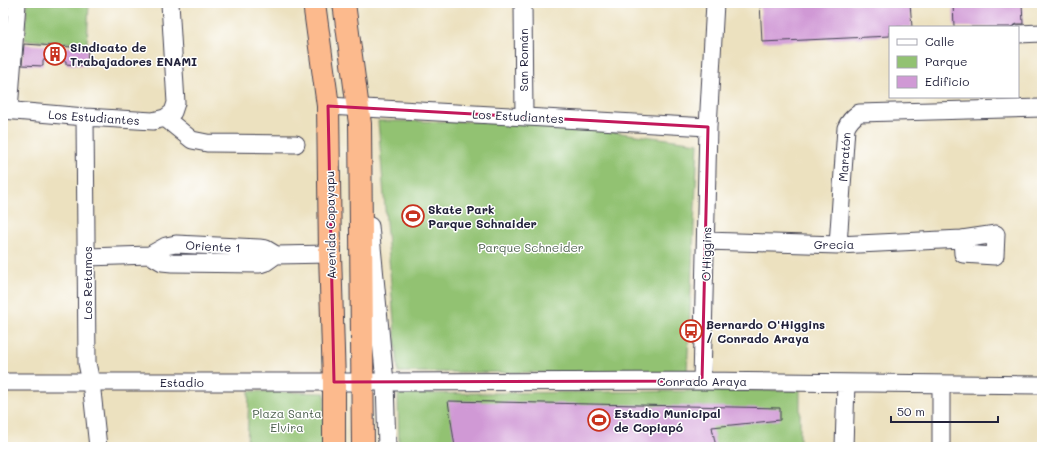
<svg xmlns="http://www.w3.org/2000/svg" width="1045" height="450" font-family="Mali,sans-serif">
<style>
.green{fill:#92c272;stroke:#5a7256}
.building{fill:#d099d5}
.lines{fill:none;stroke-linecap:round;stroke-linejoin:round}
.minor-casing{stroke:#403f4f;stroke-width:19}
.highway-casing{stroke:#403f4f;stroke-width:24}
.minor{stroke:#fff;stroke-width:17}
.highway{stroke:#fcba8d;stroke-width:22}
.marked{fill:none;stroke:#c2185b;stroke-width:3;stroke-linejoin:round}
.labels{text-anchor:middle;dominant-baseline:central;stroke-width:3;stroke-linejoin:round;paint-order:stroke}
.poi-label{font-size:12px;font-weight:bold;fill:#22223b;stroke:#fff;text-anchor:start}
.street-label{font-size:12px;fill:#22223b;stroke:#fff}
.park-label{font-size:12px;fill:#4f6251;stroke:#fff}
</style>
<rect width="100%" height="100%" fill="#fff"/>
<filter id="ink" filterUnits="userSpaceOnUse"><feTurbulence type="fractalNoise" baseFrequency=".025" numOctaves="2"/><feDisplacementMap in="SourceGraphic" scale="8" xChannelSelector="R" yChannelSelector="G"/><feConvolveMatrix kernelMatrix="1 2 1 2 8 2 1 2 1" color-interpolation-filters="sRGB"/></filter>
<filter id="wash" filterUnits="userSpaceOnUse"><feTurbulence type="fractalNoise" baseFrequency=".012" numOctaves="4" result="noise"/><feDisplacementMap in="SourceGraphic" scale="16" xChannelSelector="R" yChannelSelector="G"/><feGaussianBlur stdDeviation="0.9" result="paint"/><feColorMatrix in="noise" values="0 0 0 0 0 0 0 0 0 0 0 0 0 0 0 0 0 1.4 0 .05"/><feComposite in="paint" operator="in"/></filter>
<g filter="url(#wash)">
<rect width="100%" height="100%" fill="#ece1bf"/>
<path class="green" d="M 27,3 L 89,3 L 87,44 L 25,40 Z
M 378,121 L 536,122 L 698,143 L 687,373 L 398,372 Z
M 800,390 L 800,447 L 399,447 L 398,394 Z
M 249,391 L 325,393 L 323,447 L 247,447 Z"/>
<g id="blocks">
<path class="building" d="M 760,3 L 910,3 L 912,27 L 890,27 L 890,36 L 762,42 Z
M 953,3 L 1022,3 L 1023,24 L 1017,24 L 1011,27 L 954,27 Z
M 24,44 L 88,48 L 87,66 L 66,64 L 66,61 L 43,60 L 43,66 L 22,65 Z
M 448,401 L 780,408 L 780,420 L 712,427 L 716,447 L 455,447 Z"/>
</g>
</g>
<g filter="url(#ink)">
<use href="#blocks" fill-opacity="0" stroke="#403f4f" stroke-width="1"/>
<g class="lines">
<g class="minor-casing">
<path id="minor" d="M 523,3 L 524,117
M 1018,34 L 1042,33
M 328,106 L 708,127
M 3,110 L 85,117 L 153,121 L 165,118 L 173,112 L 176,103 L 170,3
M 9,110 L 17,3
M 85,117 L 87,363 L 91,382 L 98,447
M 165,118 L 192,140 L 207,143 L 296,144
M 370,226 L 385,382 L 387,447
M 706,241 L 838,245 L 962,239 L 996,234 L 995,256 L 963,254 L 962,239
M 838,245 L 846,128 C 849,121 853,117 859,113 L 1042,108
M 150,255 L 166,246 L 176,244 L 259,248 L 266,249 L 276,255 L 330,254
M 87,257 L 150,255 L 162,262 L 172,263 L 260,264 L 266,262 L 276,255
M 702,381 L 708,127 L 715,3
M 3,382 L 385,382 L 702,381 L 1042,385
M 941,384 L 941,447
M 844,447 L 846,383"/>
</g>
<g class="highway-casing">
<path id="highway" d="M 314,3 L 328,106 L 330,254 L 334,382 L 334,447
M 344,3 L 360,124 L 363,447"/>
</g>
<use href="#minor" class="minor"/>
<use href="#highway" class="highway"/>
</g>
</g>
<path class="marked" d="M 328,106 L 708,127 L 702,381 L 334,382 Z"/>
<defs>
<g id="building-ring" transform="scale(1.15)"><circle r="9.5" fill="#fff" stroke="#c8321e" stroke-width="1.5"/><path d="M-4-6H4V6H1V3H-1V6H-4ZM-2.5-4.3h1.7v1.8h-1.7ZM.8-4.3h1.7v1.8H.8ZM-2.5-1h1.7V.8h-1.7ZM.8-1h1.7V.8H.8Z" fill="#c8321e"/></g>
<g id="stadium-ring" transform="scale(1.15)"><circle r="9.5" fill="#fff" stroke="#c8321e" stroke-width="1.5"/><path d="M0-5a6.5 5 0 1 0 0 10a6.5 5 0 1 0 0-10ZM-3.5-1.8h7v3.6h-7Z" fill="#c8321e"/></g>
<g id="bus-ring" transform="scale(1.15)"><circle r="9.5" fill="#fff" stroke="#c8321e" stroke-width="1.5"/><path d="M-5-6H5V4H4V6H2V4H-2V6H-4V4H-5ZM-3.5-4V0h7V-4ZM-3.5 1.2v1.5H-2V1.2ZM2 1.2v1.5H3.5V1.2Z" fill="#c8321e"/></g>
</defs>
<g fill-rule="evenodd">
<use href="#building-ring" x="55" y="54"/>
<use href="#stadium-ring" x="413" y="216"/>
<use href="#bus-ring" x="691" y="331"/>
<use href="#stadium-ring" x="599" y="420"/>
</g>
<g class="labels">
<g class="poi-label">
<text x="70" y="47">Sindicato de<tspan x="70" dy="14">Trabajadores ENAMI</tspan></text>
<text x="428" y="209">Skate Park<tspan x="428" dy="14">Parque Schnaider</tspan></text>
<text x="706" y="324">Bernardo O'Higgins<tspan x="706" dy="14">/ Conrado Araya</tspan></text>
<text x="614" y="413">Estadio Municipal<tspan x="614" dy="14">de Copiapó</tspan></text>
</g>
<g class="street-label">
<text transform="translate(523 60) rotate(-90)">San Román</text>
<text transform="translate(518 116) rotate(3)">Los Estudiantes</text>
<text transform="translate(94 117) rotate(4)">Los Estudiantes</text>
<text transform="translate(844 157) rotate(-86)">Maratón</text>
<text transform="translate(330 225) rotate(-91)">Avenida Copayapu</text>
<text x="834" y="244">Grecia</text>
<text transform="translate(213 246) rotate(3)">Oriente 1</text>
<text transform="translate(706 254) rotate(-89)">O'Higgins</text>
<text transform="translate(87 283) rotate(-90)">Los Retamos</text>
<text x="702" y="381">Conrado Araya</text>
<text x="182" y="382">Estadio</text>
</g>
<g class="park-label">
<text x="531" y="247">Parque Schneider</text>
<text x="287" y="413">Plaza Santa<tspan x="287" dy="14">Elvira</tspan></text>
</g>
</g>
<rect width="1045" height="450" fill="none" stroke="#fff" stroke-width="16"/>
<rect x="889" y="26" width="130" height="72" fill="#ffffff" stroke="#a7a7b1"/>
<rect x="897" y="39" width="20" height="6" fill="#ffffff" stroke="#a7a7b1"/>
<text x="925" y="46" font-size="12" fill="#22223b">Calle</text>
<rect x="897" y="56" width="20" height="12" fill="#92c272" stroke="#a7a7b1"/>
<text x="925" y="66" font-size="12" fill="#22223b">Parque</text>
<rect x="897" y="76" width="20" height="12" fill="#d099d5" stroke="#a7a7b1"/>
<text x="925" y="86" font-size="12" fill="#22223b">Edificio</text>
<path d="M891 416v6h107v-6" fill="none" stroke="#22223b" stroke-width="2"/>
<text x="897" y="416" font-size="12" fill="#22223b" stroke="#ffffff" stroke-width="3" paint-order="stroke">50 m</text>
</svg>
